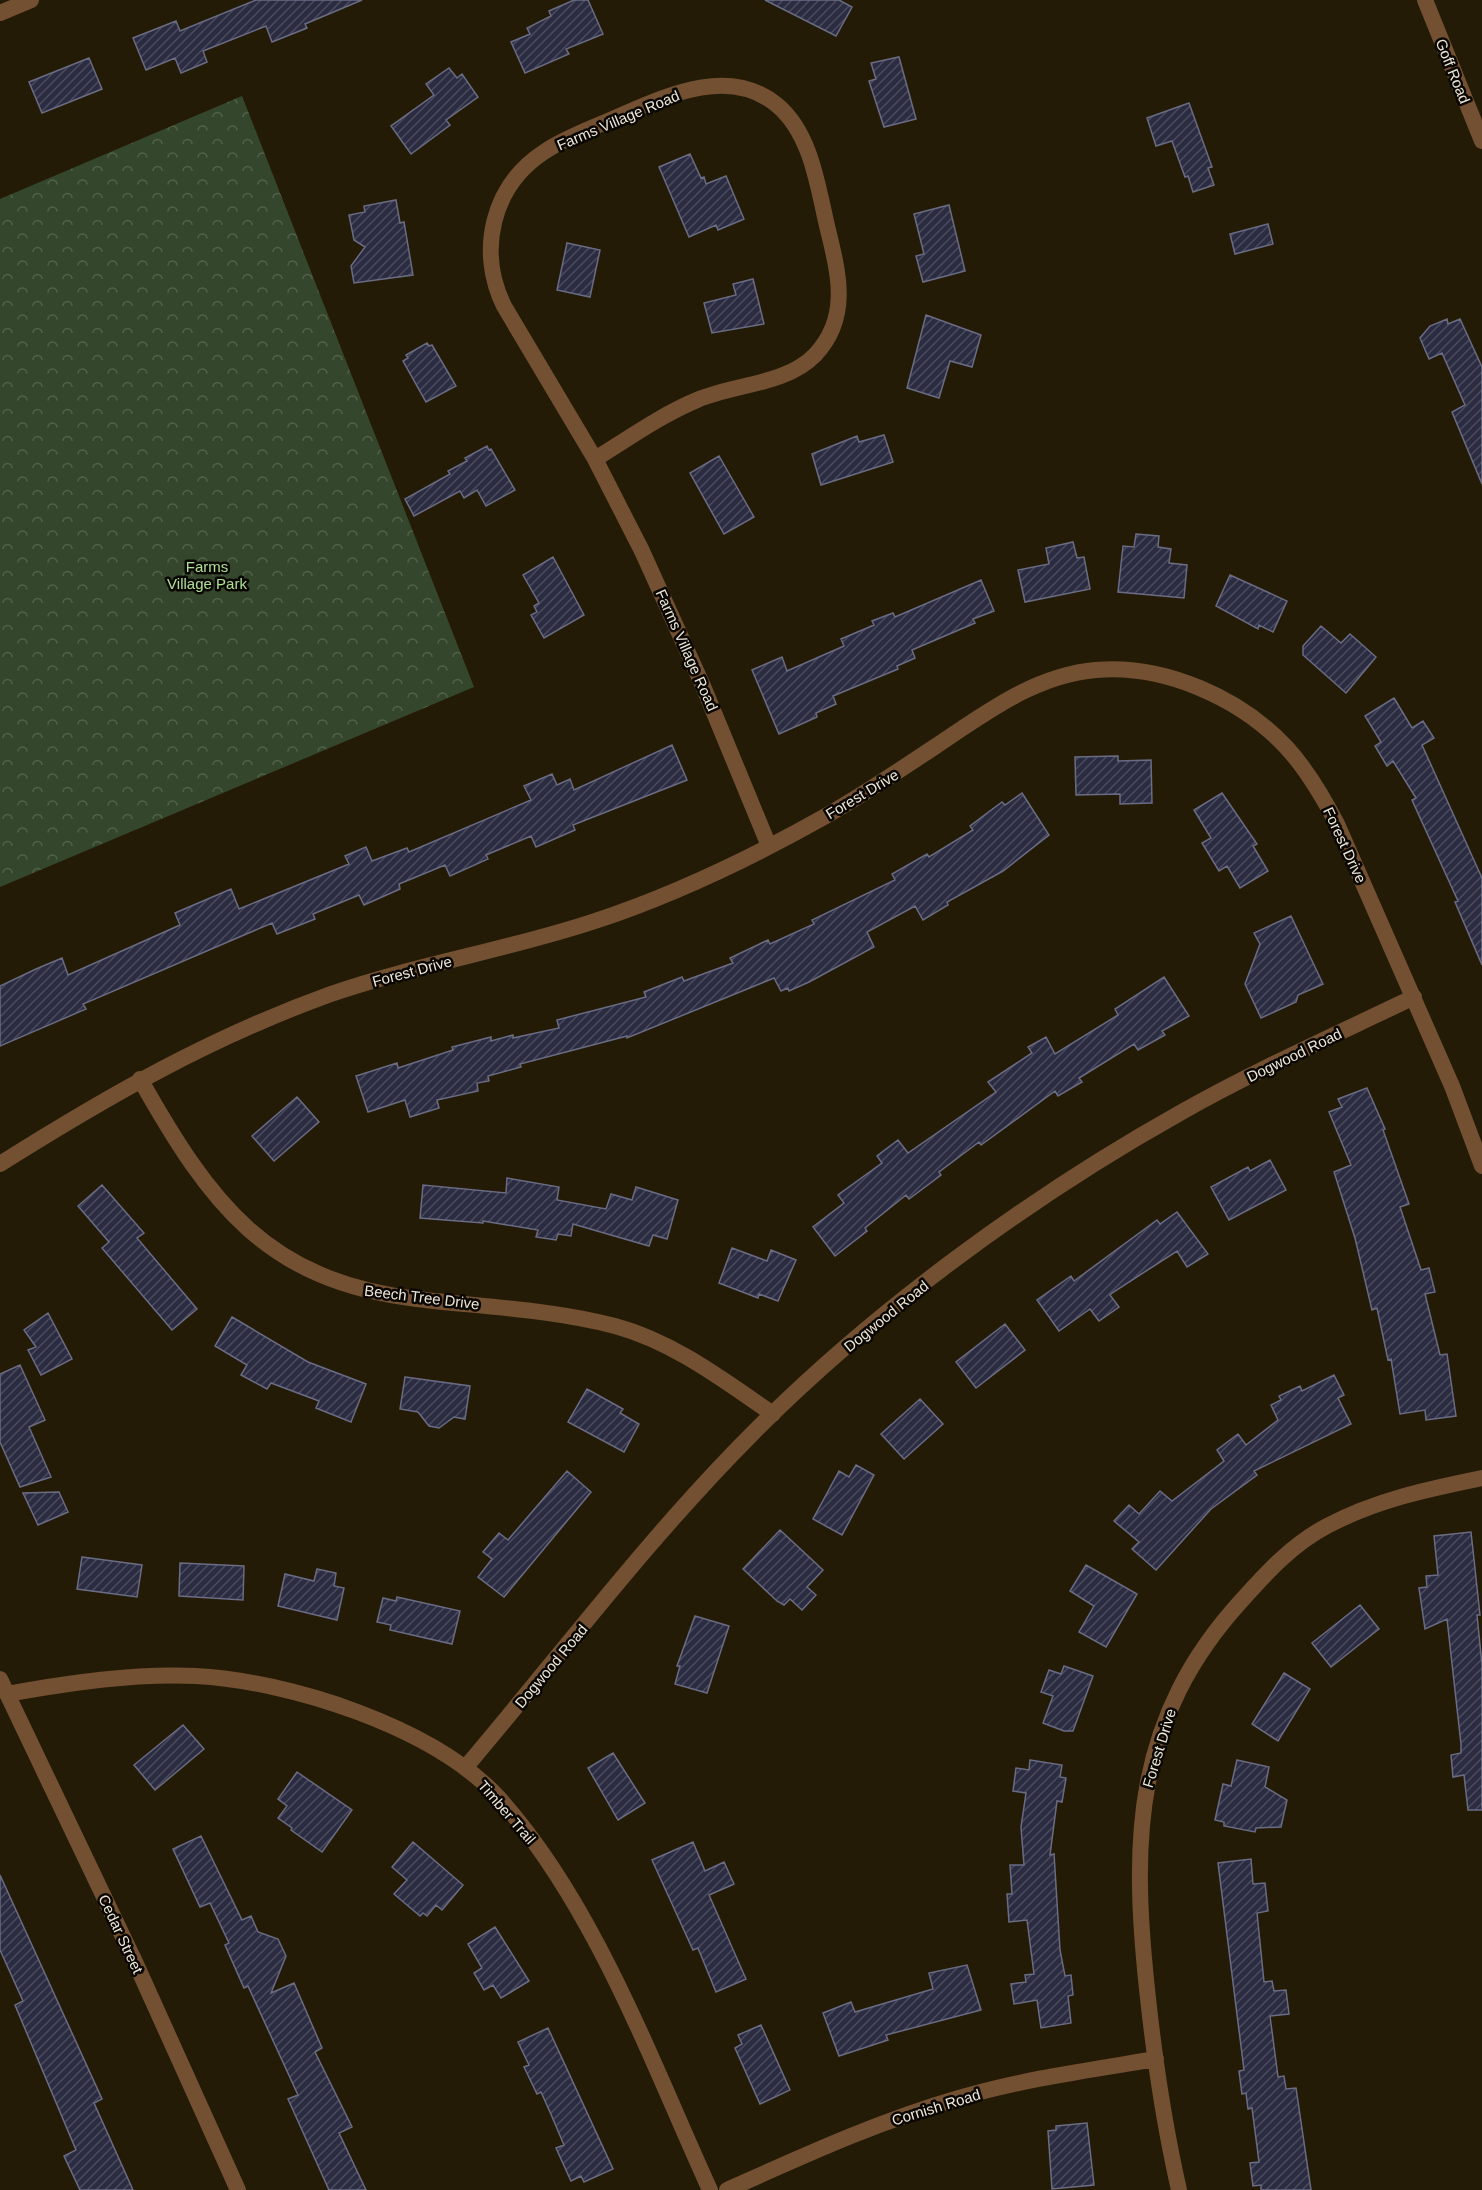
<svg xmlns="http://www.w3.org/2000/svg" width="1482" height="2190" font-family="Arial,sans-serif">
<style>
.park{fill:url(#park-crowns)}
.building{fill:url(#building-hatch);stroke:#6a6c85;stroke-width:1.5}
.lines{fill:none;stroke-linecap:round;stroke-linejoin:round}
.minor{stroke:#725031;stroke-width:16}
.tertiary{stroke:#725031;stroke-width:16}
.labels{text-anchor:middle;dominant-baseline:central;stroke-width:5;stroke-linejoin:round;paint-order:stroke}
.street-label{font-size:15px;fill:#ece6d9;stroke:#0a0702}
.park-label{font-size:15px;fill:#aee096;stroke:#0a0702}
</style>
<defs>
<pattern id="park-crowns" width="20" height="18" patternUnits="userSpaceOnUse" patternTransform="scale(1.5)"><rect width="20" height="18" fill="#34472c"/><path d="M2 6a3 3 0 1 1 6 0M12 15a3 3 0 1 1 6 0" fill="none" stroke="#52624a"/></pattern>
<pattern id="building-hatch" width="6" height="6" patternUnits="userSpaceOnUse" patternTransform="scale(1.5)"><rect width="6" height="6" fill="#2b2c41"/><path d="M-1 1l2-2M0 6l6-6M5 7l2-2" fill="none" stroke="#4a4b5c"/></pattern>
</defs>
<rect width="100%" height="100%" fill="#241b06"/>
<path class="park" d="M 242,96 L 474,687 L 0,887 L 0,199 Z"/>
<path class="building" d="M 256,0 L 362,0 L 305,24 L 307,28 L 272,42 L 266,26 L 203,51 L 207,62 L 181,73 L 175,58 L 146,70 L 133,38 L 176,21 L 180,31 Z
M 574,0 L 588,0 L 603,34 L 566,49 L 569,54 L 525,73 L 511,42 L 530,34 L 527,28 L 551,16 L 549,11 Z
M 765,0 L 839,0 L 852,7 L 836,36 Z
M 899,57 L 916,119 L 884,127 L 869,81 L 876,79 L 871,63 Z
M 89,58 L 102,89 L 42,113 L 29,82 Z
M 449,68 L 457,78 L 462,74 L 478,97 L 446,120 L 450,125 L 411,154 L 391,126 L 434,95 L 426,84 Z
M 1189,103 L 1212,167 L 1208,168 L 1214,185 L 1193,192 L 1188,176 L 1185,177 L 1172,141 L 1156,146 L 1147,118 Z
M 690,154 L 701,178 L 704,177 L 706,184 L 726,176 L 744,219 L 718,230 L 716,225 L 689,237 L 659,167 Z
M 396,200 L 400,223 L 404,222 L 413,275 L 354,283 L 351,266 L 365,247 L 354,240 L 349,215 L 365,212 L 364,206 Z
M 949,205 L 965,271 L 923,282 L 916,256 L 924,254 L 914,214 Z
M 1268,224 L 1273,244 L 1235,254 L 1230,234 Z
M 567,243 L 600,250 L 590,297 L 557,290 Z
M 753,279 L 764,324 L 712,333 L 704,303 L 736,295 L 733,284 Z
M 926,315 L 981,335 L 972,367 L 950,361 L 939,398 L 907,388 Z
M 1447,319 L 1448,324 L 1460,319 L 1482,367 L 1482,484 L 1452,412 L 1465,405 L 1442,353 L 1429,359 L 1420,338 L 1430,326 Z
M 427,343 L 429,346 L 432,345 L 456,386 L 426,402 L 403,361 L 408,358 L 406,355 Z
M 884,435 L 893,462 L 821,485 L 812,454 L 857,436 L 859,442 Z
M 487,446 L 489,450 L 491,449 L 515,490 L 486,506 L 477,490 L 464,498 L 460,491 L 414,516 L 405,499 L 450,474 L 448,471 L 467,461 L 465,458 Z
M 719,456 L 754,517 L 724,534 L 690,473 Z
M 1136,534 L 1159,536 L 1158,547 L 1171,549 L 1169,563 L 1187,565 L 1184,598 L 1118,592 L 1123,546 L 1134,547 Z
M 1073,542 L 1077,558 L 1084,557 L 1090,589 L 1025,602 L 1018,570 L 1049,564 L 1046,548 Z
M 553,557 L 584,615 L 544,638 L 531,615 L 537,612 L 534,606 L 539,603 L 523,575 Z
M 1230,575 L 1287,601 L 1273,632 L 1259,625 L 1258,629 L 1216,606 Z
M 981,580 L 994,611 L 973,619 L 975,623 L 912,650 L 915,658 L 897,666 L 898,669 L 833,696 L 836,704 L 816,713 L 817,717 L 779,734 L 752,670 L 782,657 L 787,671 L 844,646 L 841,639 L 874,625 L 872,621 L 893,613 L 895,617 Z
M 1321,626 L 1341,643 L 1350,634 L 1376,657 L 1346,693 L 1303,655 L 1303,646 Z
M 1394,698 L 1412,728 L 1423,721 L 1434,738 L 1422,745 L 1482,878 L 1482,965 L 1455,902 L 1458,901 L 1412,800 L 1416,798 L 1393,761 L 1387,766 L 1375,746 L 1381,742 L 1365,716 Z
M 672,745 L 687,780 L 573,825 L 575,830 L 536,847 L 531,836 L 486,855 L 488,859 L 450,876 L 445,865 L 399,884 L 400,889 L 364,905 L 359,895 L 313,914 L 315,919 L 277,934 L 272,923 L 83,1004 L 86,1009 L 0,1046 L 0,986 L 36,969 L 62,958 L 68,975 L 180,925 L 175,913 L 231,889 L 239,909 L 349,864 L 345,856 L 366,847 L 372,861 L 407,848 L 409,852 L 531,800 L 524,786 L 552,774 L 557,785 L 570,779 L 574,790 Z
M 1118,756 L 1118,761 L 1151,760 L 1152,803 L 1120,804 L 1120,794 L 1076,795 L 1075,757 Z
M 1022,793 L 1049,835 L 1003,871 L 947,902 L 948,905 L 923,920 L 915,906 L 867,932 L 874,947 L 809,982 L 789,991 L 788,988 L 781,991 L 774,978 L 627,1038 L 627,1036 L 520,1064 L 521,1067 L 488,1076 L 489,1081 L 477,1083 L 478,1091 L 437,1100 L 439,1108 L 410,1117 L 405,1100 L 368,1112 L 356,1076 L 397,1063 L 398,1068 L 453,1050 L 452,1047 L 491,1037 L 491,1041 L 513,1035 L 513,1038 L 559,1028 L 557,1020 L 646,997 L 644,992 L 682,977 L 684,981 L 733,963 L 730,958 L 768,940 L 770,944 L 814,924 L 812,920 L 895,880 L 892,874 L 927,854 L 929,857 L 973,830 L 970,826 L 1002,802 L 1005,805 Z
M 1222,793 L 1257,844 L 1253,846 L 1268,871 L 1240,888 L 1227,866 L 1219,871 L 1202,843 L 1211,838 L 1194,810 Z
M 1291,916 L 1323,984 L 1298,995 L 1296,1002 L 1261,1018 L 1245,984 L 1260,944 L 1254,933 Z
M 1164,977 L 1189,1016 L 1162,1031 L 1165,1035 L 1138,1050 L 1134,1044 L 1079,1078 L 1082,1082 L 1058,1096 L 1055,1091 L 981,1145 L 979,1142 L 939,1172 L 941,1175 L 909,1199 L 906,1195 L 865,1228 L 867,1231 L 835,1256 L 813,1227 L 844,1203 L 838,1195 L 882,1163 L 877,1156 L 898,1140 L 908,1153 L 996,1092 L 988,1082 L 1032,1053 L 1028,1047 L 1046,1037 L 1055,1054 L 1118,1015 L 1115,1009 Z
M 1367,1088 L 1385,1129 L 1383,1130 L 1409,1204 L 1400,1207 L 1421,1270 L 1429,1268 L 1435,1292 L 1425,1294 L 1440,1355 L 1447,1354 L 1456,1416 L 1426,1420 L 1425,1410 L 1400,1414 L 1391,1359 L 1388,1360 L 1377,1308 L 1372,1310 L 1355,1238 L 1334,1172 L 1351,1165 L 1329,1112 L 1342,1107 L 1338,1099 Z
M 297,1097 L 319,1122 L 274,1161 L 252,1136 Z
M 1270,1160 L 1286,1190 L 1229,1220 L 1211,1187 L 1248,1167 L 1250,1171 Z
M 507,1178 L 559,1187 L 557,1200 L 606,1209 L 611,1194 L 632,1200 L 636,1187 L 678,1200 L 667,1239 L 653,1235 L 649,1246 L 573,1224 L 571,1236 L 558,1234 L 556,1240 L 536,1237 L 538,1230 L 483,1221 L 483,1223 L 420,1218 L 423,1185 L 506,1193 Z
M 102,1185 L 144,1233 L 137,1238 L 197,1309 L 172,1330 L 102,1248 L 109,1242 L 78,1206 Z
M 1177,1212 L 1208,1254 L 1187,1267 L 1177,1251 L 1112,1293 L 1110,1295 L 1119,1307 L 1099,1321 L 1090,1309 L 1059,1331 L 1037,1300 L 1071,1276 L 1074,1281 L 1157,1220 L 1160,1224 Z
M 732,1248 L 767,1261 L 771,1250 L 796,1260 L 778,1301 L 759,1294 L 758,1298 L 719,1283 Z
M 48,1313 L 72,1359 L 41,1375 L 28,1350 L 36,1347 L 24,1330 Z
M 232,1317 L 308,1362 L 366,1384 L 351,1422 L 316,1408 L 319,1401 L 271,1383 L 267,1389 L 241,1375 L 247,1365 L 215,1346 Z
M 1005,1324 L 1025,1350 L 976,1388 L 956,1362 Z
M 20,1365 L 45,1420 L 29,1427 L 51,1477 L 20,1487 L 0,1442 L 0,1374 Z
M 1334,1375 L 1344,1395 L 1338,1398 L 1351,1424 L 1254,1471 L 1257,1475 L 1211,1509 L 1156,1570 L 1132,1549 L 1139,1542 L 1114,1521 L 1129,1505 L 1139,1514 L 1160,1491 L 1172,1501 L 1224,1461 L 1217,1450 L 1238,1434 L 1246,1445 L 1278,1420 L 1271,1405 L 1281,1400 L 1279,1396 L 1300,1386 L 1302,1391 Z
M 405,1377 L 470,1386 L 465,1419 L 454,1417 L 439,1428 L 429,1426 L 418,1412 L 400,1409 Z
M 587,1389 L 623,1409 L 620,1413 L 639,1424 L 624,1452 L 568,1422 Z
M 920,1399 L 943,1424 L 904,1459 L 881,1434 Z
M 856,1465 L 874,1475 L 842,1535 L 813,1519 L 839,1471 L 849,1477 Z
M 567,1471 L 591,1492 L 504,1597 L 478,1577 L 492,1559 L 483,1552 L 499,1533 L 508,1540 Z
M 59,1492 L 68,1512 L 38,1525 L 23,1493 Z
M 780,1530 L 823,1570 L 807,1587 L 816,1595 L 802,1610 L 790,1599 L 784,1605 L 777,1601 L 743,1569 Z
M 1471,1532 L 1480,1615 L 1477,1615 L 1482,1665 L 1482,1810 L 1468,1810 L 1464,1775 L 1453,1777 L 1451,1755 L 1461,1753 L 1461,1744 L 1447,1619 L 1425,1629 L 1419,1588 L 1427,1587 L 1426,1576 L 1438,1575 L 1434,1536 Z
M 82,1557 L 142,1565 L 137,1597 L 77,1589 Z
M 180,1563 L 244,1566 L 243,1600 L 179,1596 Z
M 1086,1565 L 1137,1594 L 1106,1647 L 1079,1632 L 1094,1606 L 1070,1591 Z
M 317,1569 L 336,1573 L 334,1586 L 344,1588 L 337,1620 L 278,1606 L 285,1574 L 314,1581 Z
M 397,1597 L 460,1611 L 452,1644 L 390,1630 L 391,1625 L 377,1622 L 383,1598 L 396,1601 Z
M 1360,1605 L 1379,1629 L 1331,1667 L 1312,1643 Z
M 695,1616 L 729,1626 L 707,1693 L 675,1684 L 680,1666 L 677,1666 Z
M 1064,1666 L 1093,1676 L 1073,1731 L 1064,1731 L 1043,1723 L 1053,1696 L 1041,1692 L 1049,1670 L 1061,1674 Z
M 1284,1673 L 1310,1689 L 1278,1741 L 1252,1724 Z
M 183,1725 L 204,1749 L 155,1790 L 134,1765 Z
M 613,1753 L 645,1803 L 618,1820 L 588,1768 Z
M 1030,1760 L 1062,1765 L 1060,1777 L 1066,1778 L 1062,1802 L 1057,1801 L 1050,1855 L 1054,1854 L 1060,1950 L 1065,1976 L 1071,1975 L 1073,1995 L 1068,1996 L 1071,2023 L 1041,2028 L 1037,2000 L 1014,2004 L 1011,1984 L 1026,1982 L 1025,1975 L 1034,1974 L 1027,1920 L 1009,1922 L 1007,1894 L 1012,1894 L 1010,1865 L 1024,1865 L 1021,1827 L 1026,1793 L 1013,1791 L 1016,1768 L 1029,1770 Z
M 1237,1760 L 1269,1767 L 1265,1787 L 1287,1800 L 1281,1827 L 1256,1828 L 1255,1832 L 1224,1826 L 1224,1822 L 1215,1820 L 1223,1784 L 1231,1786 Z
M 297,1772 L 352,1810 L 322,1852 L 291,1830 L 292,1828 L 278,1818 L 287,1806 L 278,1799 Z
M 201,1836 L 242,1920 L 251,1916 L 258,1932 L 278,1939 L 286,1956 L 271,1993 L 294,1983 L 322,2048 L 315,2052 L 352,2127 L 339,2133 L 366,2190 L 329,2190 L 288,2099 L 298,2095 L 248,1986 L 244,1988 L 225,1945 L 229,1943 L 210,1903 L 200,1907 L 173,1849 Z
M 413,1842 L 463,1885 L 442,1910 L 436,1905 L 427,1916 L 423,1913 L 420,1916 L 394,1894 L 407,1880 L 392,1867 Z
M 693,1842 L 705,1871 L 724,1862 L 734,1884 L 709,1895 L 746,1979 L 716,1992 L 698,1948 L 693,1950 L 652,1860 Z
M 1251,1859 L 1253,1884 L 1265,1883 L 1268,1911 L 1257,1913 L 1264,1982 L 1272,1981 L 1274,1991 L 1286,1990 L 1289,2014 L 1270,2016 L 1278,2077 L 1284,2076 L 1286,2089 L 1296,2088 L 1311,2190 L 1261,2190 L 1261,2185 L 1253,2186 L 1250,2163 L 1259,2162 L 1252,2108 L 1248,2109 L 1246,2093 L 1242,2094 L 1239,2071 L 1244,2070 L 1218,1863 Z
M 0,1875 L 102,2099 L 94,2103 L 133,2190 L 80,2190 L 64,2156 L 76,2150 L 15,2005 L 23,2001 L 0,1950 Z
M 495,1927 L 529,1981 L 501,1998 L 493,1985 L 484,1990 L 474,1973 L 482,1968 L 468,1944 Z
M 967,1965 L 981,2010 L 886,2035 L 888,2040 L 839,2056 L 823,2013 L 851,2002 L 855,2012 L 933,1989 L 929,1973 Z
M 761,2025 L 790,2090 L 760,2104 L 735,2048 L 742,2044 L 738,2035 Z
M 548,2028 L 613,2169 L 584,2182 L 581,2176 L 571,2181 L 556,2148 L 564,2145 L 550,2112 L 541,2092 L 537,2094 L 524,2067 L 529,2065 L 518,2042 Z
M 1087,2123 L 1094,2185 L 1052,2189 L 1048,2131 L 1056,2130 L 1056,2126 Z"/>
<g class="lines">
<path class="minor" d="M 0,13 L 31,0
M 595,459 C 628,439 661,415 697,400 C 734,384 786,385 815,355 C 850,318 839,275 828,230 C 818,189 812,134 777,105 C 729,65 666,96 617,117 C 593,128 566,137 544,152 C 492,186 477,251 504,306 L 595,459 L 642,551 L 703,686 L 769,846
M 140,1079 C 210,1203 266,1281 417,1299 C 483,1307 550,1309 615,1326 C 674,1342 723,1380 773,1414
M 0,1164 C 108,1096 211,1037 331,994 C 418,964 508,950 595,921 C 674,895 751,858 824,817 C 861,796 897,772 933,748 C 983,715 1034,675 1096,670 C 1164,664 1241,698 1287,748 C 1308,771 1323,797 1337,824 L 1452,1086 L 1482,1166
M 0,1679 L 136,1964 L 238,2190
M 7,1694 C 68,1683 134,1673 196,1676 C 290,1681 433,1727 498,1797 C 594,1903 651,2061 710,2190
M 465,1768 C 560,1656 649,1537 753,1433 C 874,1311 1030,1197 1180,1113 C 1256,1070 1335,1035 1414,997
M 727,2190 C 803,2156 879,2121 959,2098 C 1023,2079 1090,2070 1156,2059
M 1179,2190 C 1164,2124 1154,2056 1147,1989 C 1131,1838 1134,1718 1242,1600 C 1268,1571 1293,1544 1327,1526 C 1376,1500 1428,1489 1482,1478"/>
<path class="tertiary" d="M 1425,0 L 1482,141"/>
</g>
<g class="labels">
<g class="street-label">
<text transform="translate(1453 71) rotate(68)">Goff Road</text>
<text transform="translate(618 120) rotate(-23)">Farms Village Road</text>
<text transform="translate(687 650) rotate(66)">Farms Village Road</text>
<text transform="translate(862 794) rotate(-31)">Forest Drive</text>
<text transform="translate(1345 845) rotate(65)">Forest Drive</text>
<text transform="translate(412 971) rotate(-15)">Forest Drive</text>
<text transform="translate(1294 1055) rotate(-26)">Dogwood Road</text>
<text transform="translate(422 1297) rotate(7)">Beech Tree Drive</text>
<text transform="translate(886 1316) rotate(-39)">Dogwood Road</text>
<text transform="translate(551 1666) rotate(-50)">Dogwood Road</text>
<text transform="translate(1159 1748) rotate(-73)">Forest Drive</text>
<text transform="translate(507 1812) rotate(49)">Timber Trail</text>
<text transform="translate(121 1934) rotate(65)">Cedar Street</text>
<text transform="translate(936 2107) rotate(-17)">Cornish Road</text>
</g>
<g class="park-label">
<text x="207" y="566">Farms<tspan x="207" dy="17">Village Park</tspan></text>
</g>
</g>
</svg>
